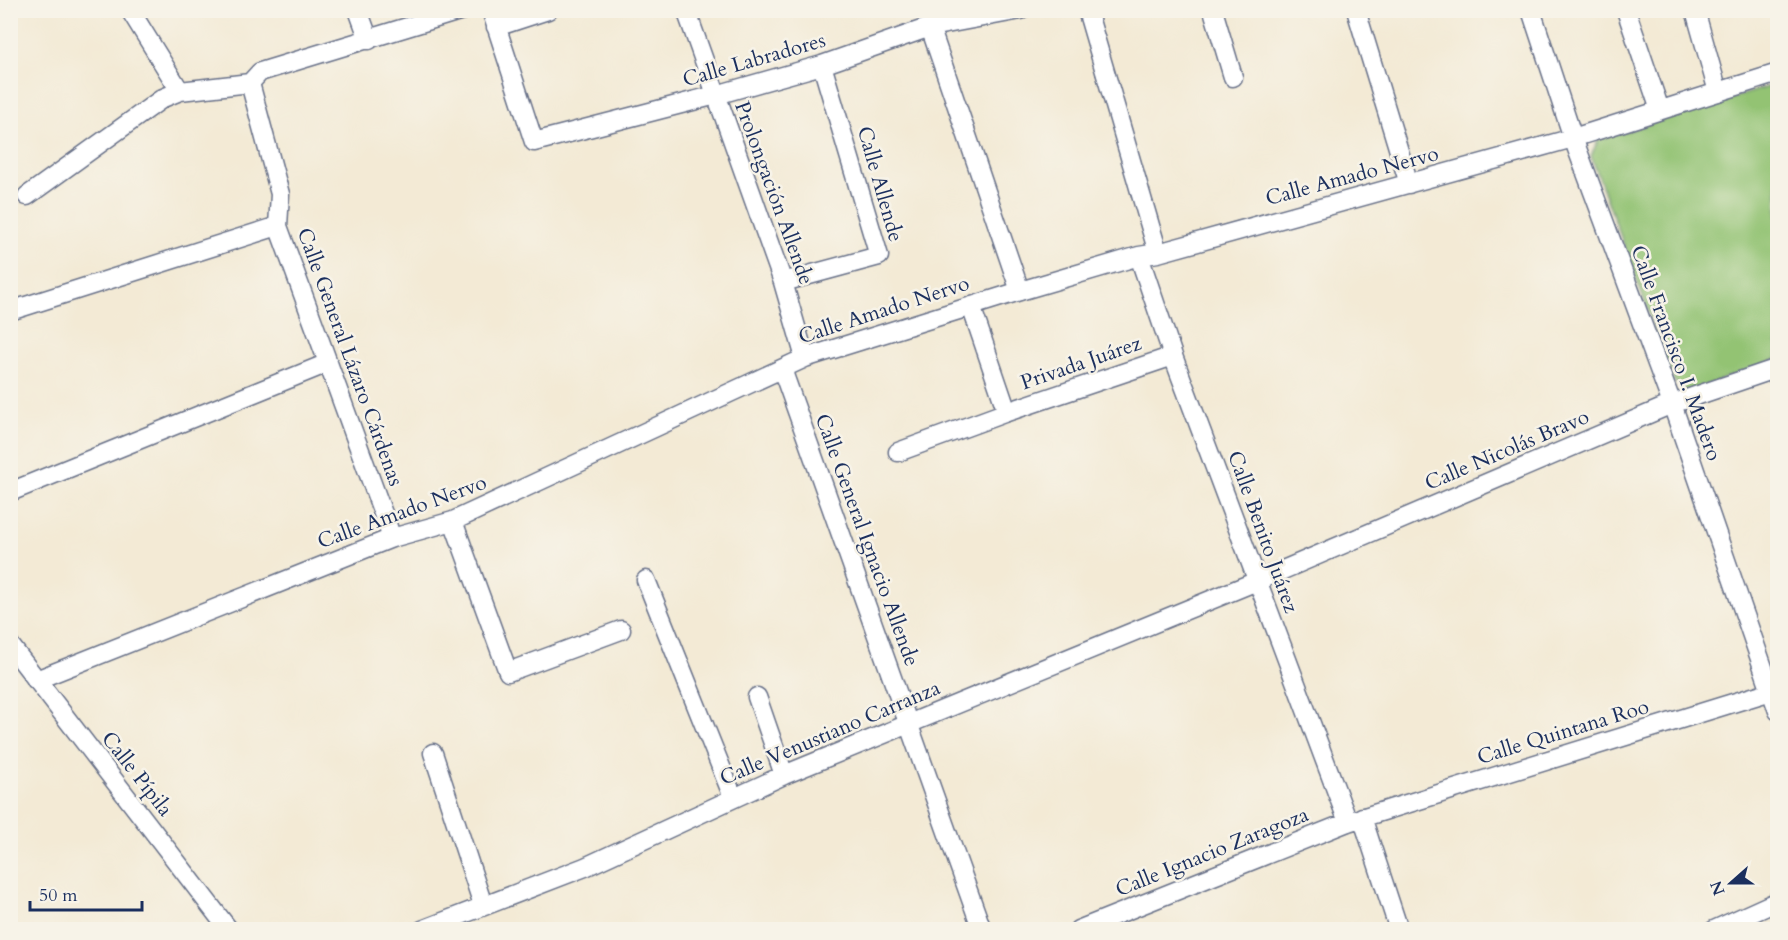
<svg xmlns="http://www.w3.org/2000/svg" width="1788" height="940" font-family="Cardo,serif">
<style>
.green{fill:#93c373;stroke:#577968;stroke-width:1.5}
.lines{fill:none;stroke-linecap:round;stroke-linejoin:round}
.minor-casing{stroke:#677088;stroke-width:21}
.minor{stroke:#fff;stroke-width:18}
.labels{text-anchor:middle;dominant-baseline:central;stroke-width:5;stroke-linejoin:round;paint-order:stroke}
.street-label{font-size:21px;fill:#1b2f5e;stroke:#f7f3e8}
</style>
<rect width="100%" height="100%" fill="#f7f3e8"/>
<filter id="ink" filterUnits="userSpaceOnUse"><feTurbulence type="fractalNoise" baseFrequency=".0167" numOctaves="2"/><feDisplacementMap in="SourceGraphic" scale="12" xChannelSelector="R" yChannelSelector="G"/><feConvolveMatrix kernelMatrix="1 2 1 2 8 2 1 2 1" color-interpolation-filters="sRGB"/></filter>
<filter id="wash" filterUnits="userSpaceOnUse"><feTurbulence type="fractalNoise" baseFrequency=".008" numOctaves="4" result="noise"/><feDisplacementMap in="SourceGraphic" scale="24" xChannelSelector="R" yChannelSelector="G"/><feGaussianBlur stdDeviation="1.35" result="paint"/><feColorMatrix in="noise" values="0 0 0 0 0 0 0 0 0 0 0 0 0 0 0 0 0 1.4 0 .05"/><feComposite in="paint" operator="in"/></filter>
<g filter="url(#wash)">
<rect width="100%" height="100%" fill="#f3ead5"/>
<path class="green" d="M 1777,84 L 1777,359 L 1688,392 L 1674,381 L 1591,156 L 1598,140 Z"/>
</g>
<g filter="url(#ink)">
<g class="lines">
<g class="minor-casing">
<path id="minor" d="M 130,10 L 180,91
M 358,10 L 369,40
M 491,10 L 534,142 L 716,95 L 822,65 L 930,27 L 1021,10
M 686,10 L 783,282 L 805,358
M 1087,10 L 1158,253
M 1213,10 L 1233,77
M 1356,10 L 1409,184
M 1531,10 L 1573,138 L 1672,404 L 1778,711
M 1626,10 L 1660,110
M 1695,10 L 1718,92
M 496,27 L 548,10
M 930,27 L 1020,291
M 250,83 L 280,194 L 278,226 L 392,538
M 27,196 L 163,98 L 180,91 L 250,83 L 260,72 L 463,10
M 1139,256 L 1173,356 L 1348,822
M 783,282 L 879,256 L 822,65
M 971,306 L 1007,412
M 10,311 L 278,226
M 782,369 L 982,930
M 898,452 L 1007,412 L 1173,356
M 10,492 L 328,363
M 453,521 L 508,672 L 621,630
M 646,580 L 733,797
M 10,645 L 229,930
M 36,680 L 392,538 L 453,521 L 805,358 L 1020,291 L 1139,256 L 1158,253 L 1573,138 L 1778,73
M 757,697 L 784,775
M 433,753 L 483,905
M 1362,817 L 1399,930
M 422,930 L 585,867 L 784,775 L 1257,581 L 1672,404 L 1778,368
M 1078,930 L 1348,822 L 1778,689
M 1714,930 L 1778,901"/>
</g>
<use href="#minor" class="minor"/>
</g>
</g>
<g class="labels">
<g class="street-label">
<text transform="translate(754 60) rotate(-16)">Calle Labradores</text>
<text transform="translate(1352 176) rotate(-15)">Calle Amado Nervo</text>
<text transform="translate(880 184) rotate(74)">Calle Allende</text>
<text transform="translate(774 193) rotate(70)">Prolongación Allende</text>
<text transform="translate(884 310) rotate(-18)">Calle Amado Nervo</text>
<text transform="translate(1676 353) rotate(70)">Calle Francisco I. Madero</text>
<text transform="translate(350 357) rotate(70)">Calle General Lázaro Cárdenas</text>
<text transform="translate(1081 363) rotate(-19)">Privada Juárez</text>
<text transform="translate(1507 450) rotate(-23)">Calle Nicolás Bravo</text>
<text transform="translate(402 512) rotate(-20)">Calle Amado Nervo</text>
<text transform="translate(1263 532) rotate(70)">Calle Benito Juárez</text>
<text transform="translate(867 540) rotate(70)">Calle General Ignacio Allende</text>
<text transform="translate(1563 732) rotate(-17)">Calle Quintana Roo</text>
<text transform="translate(830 733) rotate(-23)">Calle Venustiano Carranza</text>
<text transform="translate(137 774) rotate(52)">Calle Pípila</text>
<text transform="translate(1212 852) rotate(-22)">Calle Ignacio Zaragoza</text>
</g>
</g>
<rect width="1788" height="940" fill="none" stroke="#f7f3e8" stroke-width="36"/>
<g transform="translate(1731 883) rotate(249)" stroke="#f7f3e8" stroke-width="4.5" paint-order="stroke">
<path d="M0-4.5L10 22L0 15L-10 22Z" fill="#1b2f5e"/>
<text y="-9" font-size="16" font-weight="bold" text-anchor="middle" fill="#1b2f5e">N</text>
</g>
<path d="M30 901v9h112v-9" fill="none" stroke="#1b2f5e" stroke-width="3"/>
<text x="39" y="901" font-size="18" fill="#1b2f5e" stroke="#f7f3e8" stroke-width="4.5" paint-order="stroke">50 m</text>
</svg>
